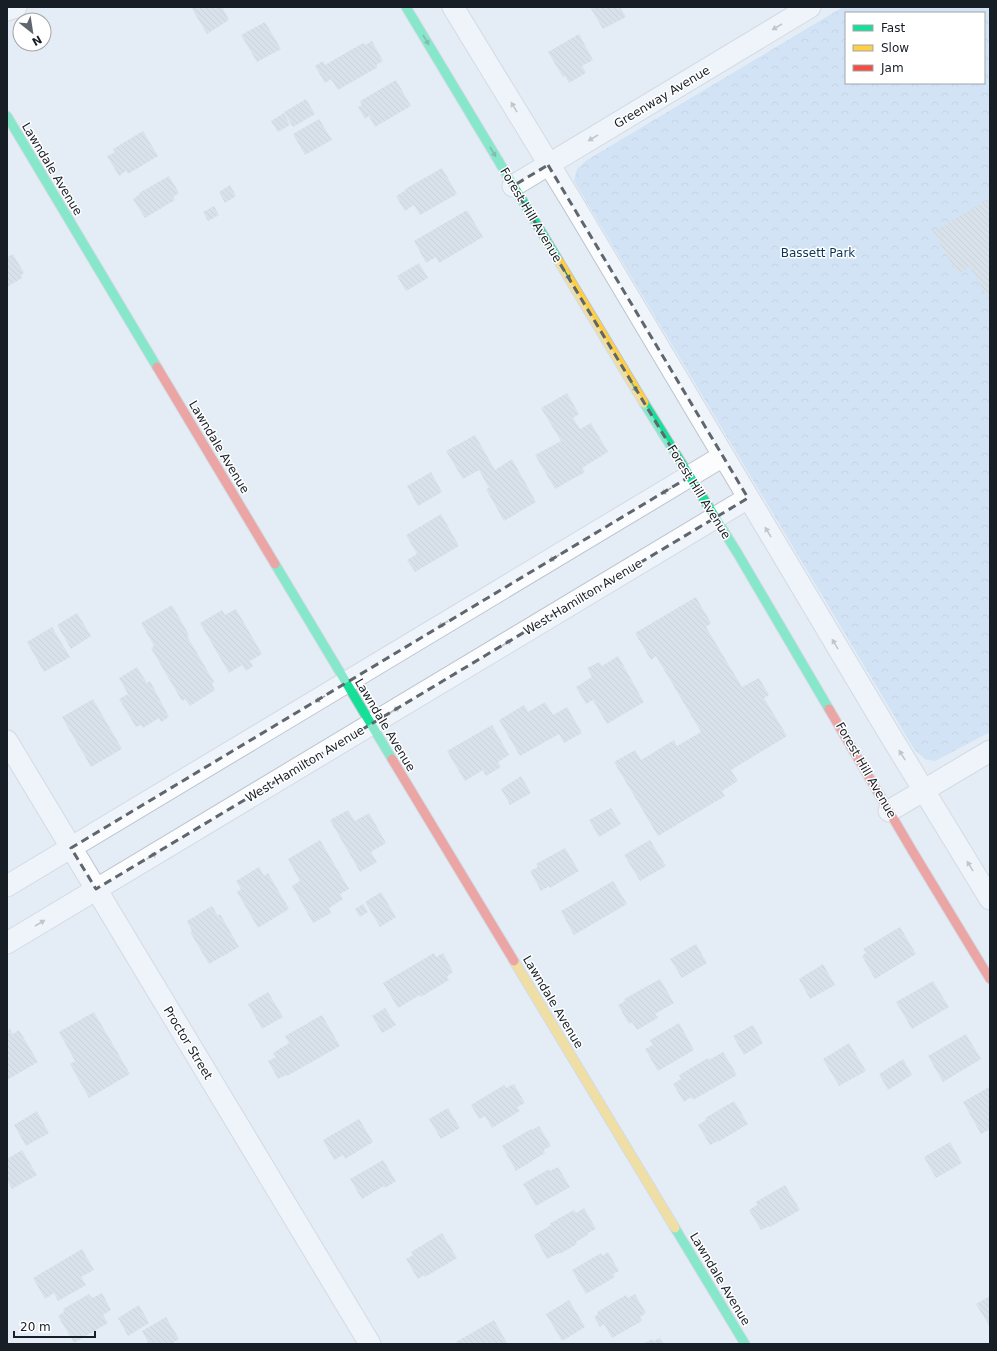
<svg xmlns="http://www.w3.org/2000/svg" width="997" height="1351" font-family="'DejaVu Sans',sans-serif">
<style>
.forest{fill:url(#forest-crowns);fill-rule:evenodd}
.building{fill:url(#building-back-hatch)}
.lines{fill:none;stroke-linecap:round;stroke-linejoin:round}
.street-casing{stroke:#bec4cc;stroke-width:23}
.fast-casing{stroke:#bec4cc;stroke-width:11}
.slow-casing{stroke:#bec4cc;stroke-width:11}
.jam-casing{stroke:#bec4cc;stroke-width:11}
.street{stroke:#fbfcfe;stroke-width:21}
.fast{stroke:#16e098;stroke-width:9}
.slow{stroke:#ffcf43;stroke-width:9}
.jam{stroke:#f24e42;stroke-width:9}
.oneway{fill:#94989c}
.oneway2{fill:#167f5e}
.marked{fill:none;stroke:#5f666e;stroke-width:3;stroke-dasharray:8 5;stroke-linejoin:round}
.labels{text-anchor:middle;dominant-baseline:central;stroke-width:3;stroke-linejoin:round;paint-order:stroke}
.street-label{font-size:12px;fill:#171e25;stroke:#fff}
.park-label{font-size:12px;fill:#0a3458;stroke:#fff}
</style>
<defs>
<pattern id="forest-crowns" width="20" height="18" patternUnits="userSpaceOnUse"><rect width="20" height="18" fill="#bcd7f4"/><path d="M2 6a3 3 0 1 1 6 0M12 15a3 3 0 1 1 6 0" fill="none" stroke="#a1b8d1"/></pattern>
<pattern id="building-back-hatch" width="6" height="6" patternUnits="userSpaceOnUse"><rect width="6" height="6" fill="#cbd2da"/><path d="M-1 5l2 2M0 0l6 6M5-1l2 2" fill="none" stroke="#aeb4bb"/></pattern>
</defs>
<rect width="100%" height="100%" fill="#e4ecf5"/>
<path class="forest" d="M 843,7 L 990,7 L 990,732 L 935,761 L 925,759 L 914,749 L 574,181 L 577,169 L 587,160 ZM 846,13 L 984,13 L 984,83 L 846,83 Z"/>
<path class="building" d="M 191,7 L 222,7 L 229,20 L 207,34 Z
M 590,7 L 620,7 L 626,17 L 603,29 Z
M 265,22 L 281,49 L 257,62 L 241,35 Z
M 579,34 L 593,60 L 582,66 L 586,73 L 569,83 L 565,76 L 563,77 L 548,52 Z
M 372,41 L 383,61 L 376,65 L 378,67 L 338,90 L 331,79 L 325,83 L 315,66 L 323,61 L 325,65 L 363,43 L 365,45 Z
M 396,80 L 411,106 L 375,127 L 369,116 L 365,119 L 358,107 L 362,105 L 360,101 Z
M 306,99 L 315,114 L 293,127 L 284,112 Z
M 284,113 L 290,125 L 278,132 L 271,121 Z
M 319,119 L 332,140 L 305,155 L 293,134 Z
M 143,131 L 158,156 L 128,174 L 126,171 L 119,176 L 107,156 L 115,152 L 113,149 Z
M 442,168 L 457,194 L 420,215 L 414,205 L 405,211 L 396,196 L 406,190 L 405,189 Z
M 169,176 L 179,193 L 173,197 L 175,200 L 145,218 L 133,199 L 140,194 L 139,193 Z
M 230,185 L 236,196 L 225,203 L 219,192 Z
M 990,198 L 990,302 L 970,267 L 958,274 L 933,232 Z
M 214,206 L 219,215 L 208,221 L 203,212 Z
M 467,210 L 483,237 L 439,263 L 436,257 L 426,263 L 414,241 Z
M 13,254 L 24,273 L 21,275 L 22,278 L 7,287 L 7,257 Z
M 419,263 L 428,278 L 406,291 L 397,276 Z
M 567,393 L 579,414 L 573,418 L 580,429 L 591,423 L 608,452 L 582,468 L 585,472 L 555,489 L 535,455 L 561,441 L 541,408 Z
M 475,435 L 495,470 L 512,459 L 536,502 L 504,521 L 486,489 L 489,488 L 479,470 L 463,479 L 446,451 Z
M 431,472 L 442,492 L 418,506 L 407,486 Z
M 441,514 L 459,546 L 415,572 L 407,560 L 417,554 L 406,535 Z
M 696,597 L 711,623 L 706,627 L 742,687 L 759,678 L 769,695 L 764,698 L 787,736 L 731,770 L 738,781 L 722,791 L 725,796 L 658,836 L 614,762 L 635,750 L 641,760 L 674,740 L 677,746 L 701,732 L 656,656 L 651,660 L 635,633 Z
M 172,605 L 189,635 L 187,636 L 214,682 L 212,684 L 215,690 L 190,706 L 185,699 L 182,701 L 151,648 L 154,646 L 141,623 Z
M 236,609 L 262,654 L 250,661 L 253,666 L 246,671 L 242,665 L 229,673 L 200,623 L 222,610 L 225,615 Z
M 77,613 L 91,636 L 71,649 L 57,625 Z
M 52,627 L 70,657 L 44,672 L 27,642 Z
M 618,656 L 644,702 L 607,724 L 593,700 L 586,704 L 576,687 L 592,677 L 587,668 L 599,662 L 602,666 Z
M 137,667 L 147,683 L 150,681 L 169,717 L 161,722 L 159,718 L 143,728 L 141,725 L 136,727 L 119,699 L 128,694 L 119,678 Z
M 93,699 L 122,749 L 91,767 L 62,717 Z
M 545,702 L 553,715 L 567,707 L 582,733 L 564,743 L 559,734 L 520,756 L 499,720 L 524,705 L 528,712 Z
M 492,725 L 509,755 L 498,762 L 501,767 L 486,776 L 483,770 L 465,781 L 447,751 Z
M 521,776 L 531,793 L 510,805 L 501,789 Z
M 611,808 L 621,824 L 599,837 L 589,820 Z
M 348,810 L 355,821 L 369,813 L 386,843 L 371,852 L 377,862 L 360,872 L 330,820 Z
M 320,840 L 349,889 L 340,894 L 343,899 L 329,908 L 331,913 L 313,923 L 292,886 L 300,881 L 288,859 Z
M 650,840 L 666,866 L 640,881 L 624,855 Z
M 565,848 L 579,871 L 550,888 L 549,886 L 541,891 L 530,871 L 538,867 L 536,864 Z
M 259,867 L 264,876 L 268,873 L 289,909 L 258,928 L 237,892 L 241,889 L 236,881 Z
M 613,881 L 627,904 L 574,935 L 561,911 Z
M 381,892 L 396,917 L 380,927 L 365,902 Z
M 363,904 L 368,912 L 360,917 L 355,909 Z
M 212,906 L 218,916 L 220,914 L 239,947 L 209,964 L 190,932 L 192,931 L 187,921 Z
M 900,927 L 916,954 L 875,979 L 862,956 L 866,953 L 863,949 Z
M 696,944 L 707,963 L 682,978 L 670,959 Z
M 434,953 L 436,957 L 443,953 L 453,972 L 447,976 L 449,980 L 421,997 L 420,995 L 398,1008 L 383,983 Z
M 823,964 L 835,985 L 810,999 L 799,979 Z
M 660,979 L 674,1003 L 655,1014 L 658,1018 L 637,1030 L 632,1022 L 629,1024 L 618,1005 L 625,1001 L 624,999 Z
M 933,981 L 949,1007 L 912,1029 L 896,1002 Z
M 268,992 L 283,1017 L 262,1029 L 248,1004 Z
M 385,1008 L 396,1025 L 382,1033 L 372,1016 Z
M 94,1012 L 130,1074 L 89,1098 L 70,1064 L 75,1061 L 59,1032 Z
M 322,1015 L 340,1046 L 287,1076 L 286,1075 L 278,1079 L 268,1061 L 276,1057 L 273,1053 L 289,1043 L 285,1036 Z
M 679,1023 L 694,1050 L 658,1071 L 645,1049 L 653,1045 L 650,1040 Z
M 753,1025 L 763,1043 L 744,1055 L 733,1036 Z
M 10,1029 L 13,1034 L 19,1030 L 38,1062 L 7,1080 L 7,1031 Z
M 966,1034 L 981,1059 L 943,1082 L 928,1056 Z
M 849,1043 L 866,1071 L 839,1086 L 823,1059 Z
M 723,1052 L 737,1075 L 693,1100 L 691,1097 L 684,1102 L 673,1084 L 681,1079 L 679,1075 L 708,1058 L 709,1060 Z
M 903,1059 L 912,1075 L 888,1090 L 879,1074 Z
M 514,1084 L 525,1103 L 517,1107 L 520,1111 L 492,1128 L 485,1116 L 479,1119 L 471,1105 L 504,1085 L 506,1088 Z
M 989,1087 L 990,1129 L 981,1134 L 963,1102 Z
M 734,1101 L 748,1124 L 718,1142 L 718,1141 L 710,1145 L 698,1125 L 706,1120 L 705,1118 Z
M 448,1108 L 460,1128 L 441,1139 L 429,1119 Z
M 37,1111 L 49,1133 L 26,1146 L 14,1125 Z
M 359,1119 L 373,1142 L 345,1159 L 343,1155 L 334,1160 L 323,1140 Z
M 539,1126 L 551,1146 L 544,1150 L 545,1153 L 516,1171 L 502,1146 L 531,1129 L 532,1130 Z
M 950,1142 L 962,1163 L 936,1178 L 924,1157 Z
M 22,1150 L 37,1175 L 12,1189 L 7,1180 L 7,1159 Z
M 383,1160 L 396,1181 L 385,1188 L 384,1186 L 362,1199 L 350,1179 Z
M 558,1167 L 570,1187 L 536,1206 L 523,1184 L 549,1169 L 550,1171 Z
M 785,1185 L 800,1210 L 770,1227 L 769,1226 L 761,1230 L 749,1210 L 757,1205 L 756,1202 Z
M 584,1208 L 596,1229 L 588,1233 L 589,1234 L 576,1242 L 577,1244 L 560,1254 L 559,1253 L 547,1259 L 534,1235 L 551,1225 L 549,1224 L 574,1210 L 576,1213 Z
M 442,1233 L 457,1258 L 425,1277 L 424,1275 L 418,1279 L 406,1259 L 413,1255 L 411,1252 Z
M 82,1249 L 94,1270 L 81,1277 L 86,1285 L 58,1301 L 54,1293 L 45,1299 L 33,1278 Z
M 608,1252 L 619,1271 L 613,1274 L 615,1277 L 586,1294 L 572,1270 L 601,1253 L 602,1256 Z
M 102,1293 L 111,1310 L 103,1315 L 108,1323 L 74,1343 L 58,1316 L 64,1312 L 63,1309 L 89,1294 L 92,1298 Z
M 635,1294 L 646,1313 L 640,1317 L 642,1321 L 612,1338 L 604,1324 L 600,1327 L 594,1317 L 598,1314 L 597,1312 L 626,1295 L 628,1298 Z
M 990,1296 L 990,1327 L 976,1304 Z
M 569,1300 L 585,1327 L 562,1341 L 546,1314 Z
M 139,1305 L 149,1323 L 128,1336 L 118,1318 Z
M 166,1317 L 179,1339 L 171,1344 L 149,1344 L 142,1331 Z
M 494,1320 L 507,1343 L 505,1344 L 457,1344 L 456,1342 Z
M 660,1338 L 664,1344 L 643,1344 L 652,1339 L 653,1341 Z"/>
<g class="lines">
<g class="street-casing">
<path id="street" d="M 453,7 L 574,205 L 887,730 L 990,899
M 7,10 L 16,7
M 513,186 L 810,7
M 7,741 L 370,1344
M 889,811 L 990,751
M 7,886 L 723,456
M 7,943 L 748,498"/>
</g>
<g class="fast-casing">
<path id="fast" d="M 406,7 L 558,260
M 7,116 L 157,367
M 644,403 L 738,554 L 829,709
M 275,564 L 392,759
M 675,1228 L 745,1344"/>
</g>
<g class="slow-casing">
<path id="slow" d="M 558,260 L 644,403
M 514,961 L 675,1228"/>
</g>
<g class="jam-casing">
<path id="jam" d="M 157,367 L 275,564
M 829,709 L 913,852 L 990,979
M 392,759 L 514,961"/>
</g>
<use href="#street" class="street"/>
<use href="#fast" class="fast"/>
<use href="#slow" class="slow"/>
<use href="#jam" class="jam"/>
</g>
<defs><path id="oneway-solid" d="M-6-.8H1V-3.2L6.5 0L1 3.2V.8H-6Z"/></defs>
<g class="oneway">
<use href="#oneway-solid" transform="translate(777 27) rotate(149)"/>
<use href="#oneway-solid" transform="translate(514 107) rotate(-121)"/>
<use href="#oneway-solid" transform="translate(593 138) rotate(149)"/>
<use href="#oneway-solid" transform="translate(666 491) rotate(149)"/>
<use href="#oneway-solid" transform="translate(768 532) rotate(-121)"/>
<use href="#oneway-solid" transform="translate(554 558) rotate(149)"/>
<use href="#oneway-solid" transform="translate(443 624) rotate(149)"/>
<use href="#oneway-solid" transform="translate(507 643) rotate(-31)"/>
<use href="#oneway-solid" transform="translate(835 644) rotate(-121)"/>
<use href="#oneway-solid" transform="translate(320 699) rotate(149)"/>
<use href="#oneway-solid" transform="translate(395 710) rotate(-31)"/>
<use href="#oneway-solid" transform="translate(902 755) rotate(-122)"/>
<use href="#oneway-solid" transform="translate(152 856) rotate(-31)"/>
<use href="#oneway-solid" transform="translate(970 866) rotate(-121)"/>
<use href="#oneway-solid" transform="translate(40 923) rotate(-31)"/>
</g>
<g class="oneway2">
<use href="#oneway-solid" transform="translate(426 40) rotate(59)"/>
<use href="#oneway-solid" transform="translate(493 152) rotate(59)"/>
<use href="#oneway-solid" transform="translate(567 275) rotate(59)"/>
<use href="#oneway-solid" transform="translate(634 387) rotate(59)"/>
</g>
<path d="M0 0H997V1351H0ZM 548,165 L 748,498 L 96,889 L 71,848 L 689,477 L 513,186 Z" fill="#e4ecf5" fill-opacity=".55" fill-rule="evenodd"/>
<path class="marked" d="M 548,165 L 748,498 L 96,889 L 71,848 L 689,477 L 513,186 Z"/>
<g class="labels">
<g class="street-label">
<text transform="translate(662 97) rotate(-31)">Greenway Avenue</text>
<text transform="translate(52 169) rotate(59)">Lawndale Avenue</text>
<text transform="translate(531 215) rotate(59)">Forest Hill Avenue</text>
<text transform="translate(219 447) rotate(59)">Lawndale Avenue</text>
<text transform="translate(699 492) rotate(58)">Forest Hill Avenue</text>
<text transform="translate(583 597) rotate(-31)">West Hamilton Avenue</text>
<text transform="translate(385 725) rotate(59)">Lawndale Avenue</text>
<text transform="translate(305 764) rotate(-31)">West Hamilton Avenue</text>
<text transform="translate(866 770) rotate(60)">Forest Hill Avenue</text>
<text transform="translate(553 1002) rotate(59)">Lawndale Avenue</text>
<text transform="translate(188 1043) rotate(59)">Proctor Street</text>
<text transform="translate(720 1279) rotate(59)">Lawndale Avenue</text>
</g>
<g class="park-label">
<text x="818" y="253">Bassett Park</text>
</g>
</g>
<rect width="997" height="1351" fill="none" stroke="#171e25" stroke-width="16"/>
<rect x="845" y="12" width="140" height="72" fill="#ffffff" stroke="#a2a5a8"/>
<rect x="853" y="25" width="20" height="6" fill="#16e098" stroke="#a2a5a8"/>
<text x="881" y="32" font-size="12" fill="#171e25">Fast</text>
<rect x="853" y="45" width="20" height="6" fill="#ffcf43" stroke="#a2a5a8"/>
<text x="881" y="52" font-size="12" fill="#171e25">Slow</text>
<rect x="853" y="65" width="20" height="6" fill="#f24e42" stroke="#a2a5a8"/>
<text x="881" y="72" font-size="12" fill="#171e25">Jam</text>
<g transform="translate(32 32) rotate(150)"><circle r="19" fill="#ffffff" stroke="#a2a5a8"/>
<path d="M0-3L7 15L0 10L-7 15Z" fill="#5f666e"/>
<text y="-6" font-size="11" font-weight="bold" text-anchor="middle" fill="#171e25">N</text>
</g>
<path d="M14 1331v6h81v-6" fill="none" stroke="#171e25" stroke-width="2"/>
<text x="20" y="1331" font-size="12" fill="#171e25" stroke="#ffffff" stroke-width="3" paint-order="stroke">20 m</text>
</svg>
